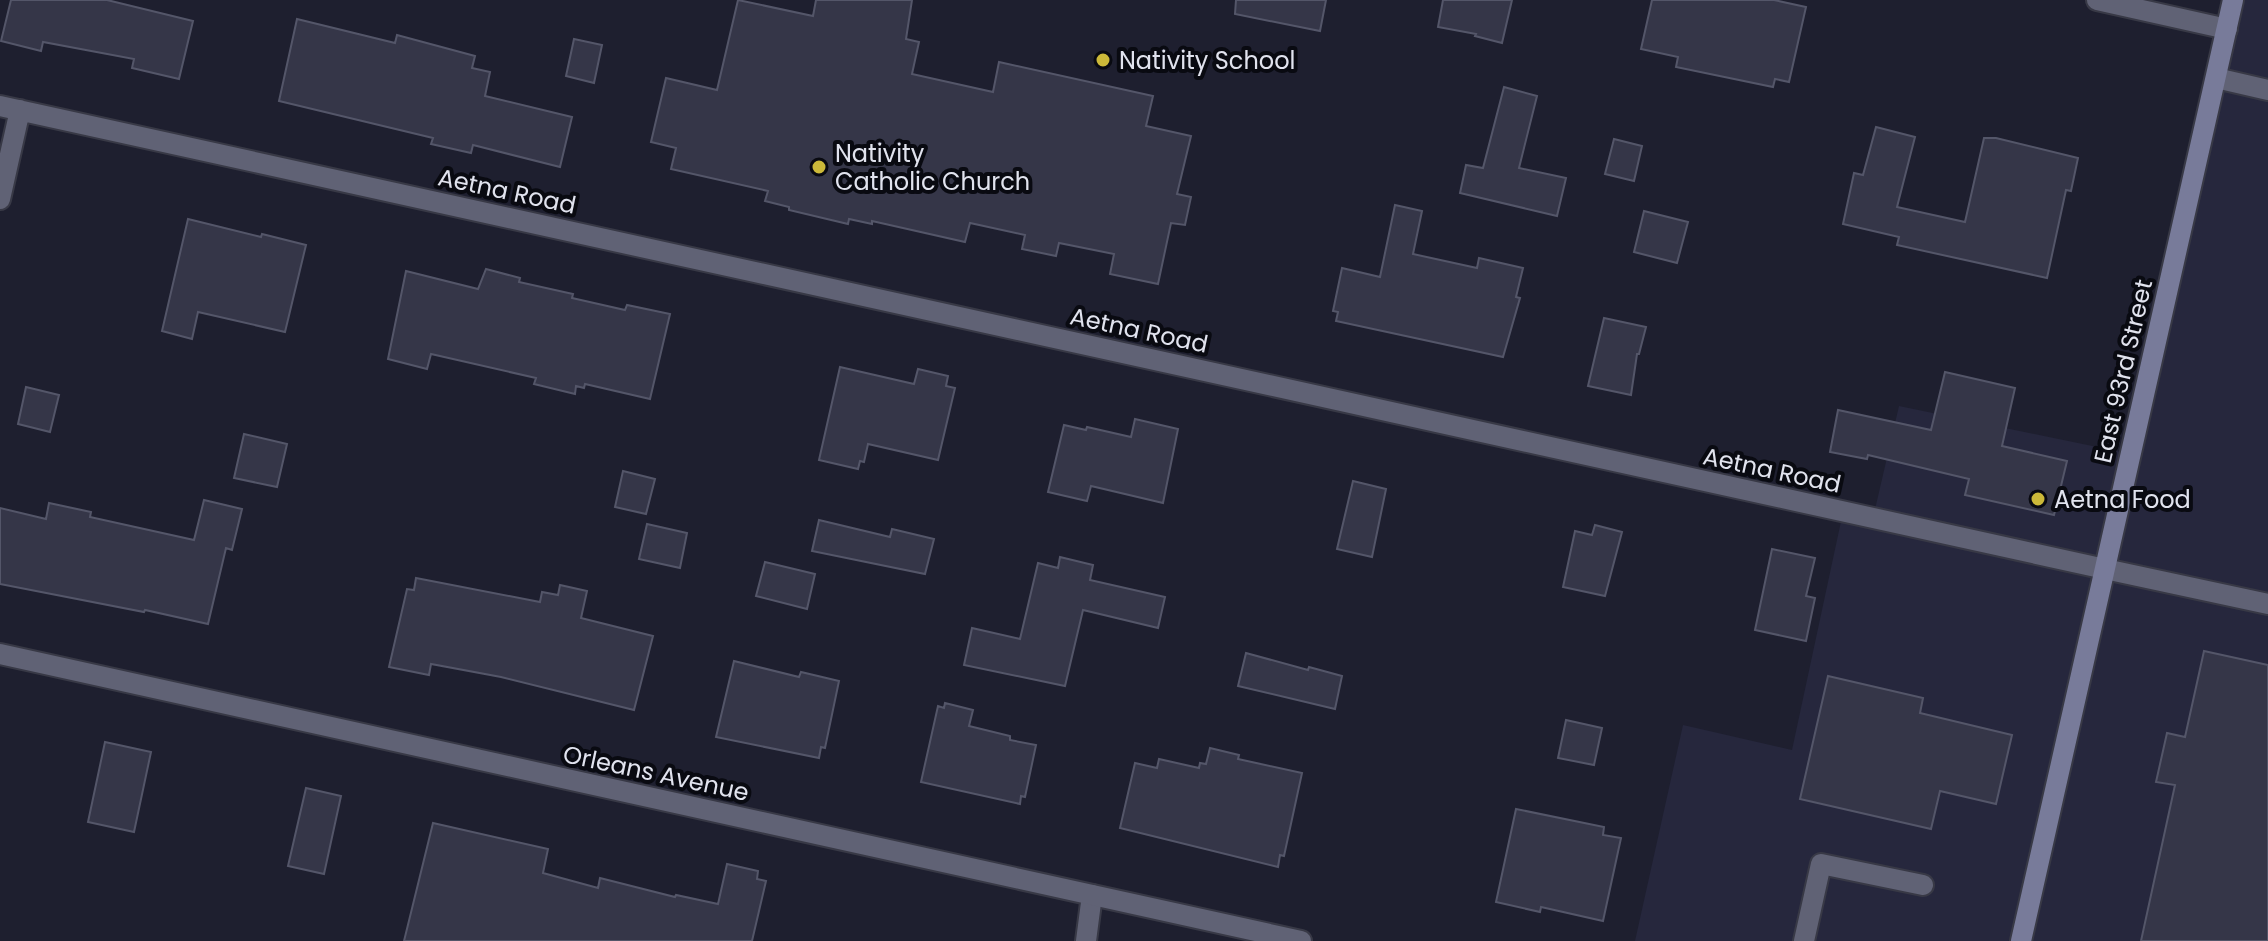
<svg xmlns="http://www.w3.org/2000/svg" width="2268" height="941" font-family="Poppins,sans-serif">
<style>
.built{fill:#26273d}
.building{fill:#353648;stroke:#545669;stroke-width:2}
.lines{fill:none;stroke-linecap:round;stroke-linejoin:round}
.service-casing{stroke:#383946;stroke-width:24}
.minor-casing{stroke:#383946;stroke-width:24}
.tertiary-casing{stroke:#383946;stroke-width:24}
.secondary-casing{stroke:#383946;stroke-width:24}
.service{stroke:#606275;stroke-width:20}
.minor{stroke:#606275;stroke-width:20}
.tertiary{stroke:#606275;stroke-width:20}
.secondary{stroke:#787b9a;stroke-width:20}
.poi-dot{fill:#ccb939;stroke:#090a11;stroke-width:3}
.labels{text-anchor:middle;dominant-baseline:central;stroke-width:8;stroke-linejoin:round;paint-order:stroke}
.poi-label{font-size:24px;fill:#e1e3ee;stroke:#090a11;text-anchor:start}
.street-label{font-size:24px;fill:#e1e3ee;stroke:#090a11}
</style>
<rect width="100%" height="100%" fill="#1e1f2f"/>
<path class="built" d="M 2233,0 L 2268,0 L 2268,941 L 1635,941 L 1683,725 L 1792,750 L 1843,512 L 1873,518 L 1899,406 L 2131,454 Z"/>
<path class="building" d="M 11,0 L 107,0 L 193,21 L 179,79 L 132,68 L 134,59 L 43,42 L 41,51 L 1,41 Z
M 738,0 L 813,16 L 816,0 L 912,0 L 906,39 L 919,42 L 912,74 L 993,92 L 999,62 L 1153,96 L 1146,126 L 1191,136 L 1177,194 L 1191,197 L 1185,225 L 1171,223 L 1158,284 L 1110,274 L 1114,254 L 1059,243 L 1056,256 L 1022,249 L 1025,235 L 970,223 L 965,242 L 872,221 L 872,224 L 849,219 L 848,224 L 789,210 L 789,207 L 765,201 L 768,191 L 671,169 L 676,148 L 651,142 L 666,78 L 717,90 Z
M 1236,0 L 1326,0 L 1320,31 L 1235,14 Z
M 1443,0 L 1512,0 L 1502,43 L 1475,36 L 1476,34 L 1438,27 Z
M 1652,0 L 1774,0 L 1806,7 L 1789,82 L 1775,79 L 1773,87 L 1676,67 L 1678,57 L 1641,49 Z
M 297,19 L 395,43 L 397,35 L 475,56 L 472,68 L 490,72 L 485,96 L 572,117 L 560,167 L 473,145 L 471,153 L 431,144 L 433,138 L 279,101 Z
M 574,39 L 602,45 L 594,83 L 566,76 Z
M 1504,87 L 1537,96 L 1519,168 L 1566,178 L 1557,216 L 1460,193 L 1466,165 L 1483,168 Z
M 1876,127 L 1915,137 L 1897,207 L 1965,222 L 1984,138 L 1996,138 L 2078,158 L 2071,191 L 2066,190 L 2047,278 L 1897,245 L 1899,237 L 1843,224 L 1854,173 L 1863,175 Z
M 1614,139 L 1642,146 L 1634,181 L 1605,174 Z
M 1395,205 L 1422,211 L 1413,254 L 1477,268 L 1479,258 L 1523,268 L 1516,297 L 1520,298 L 1503,357 L 1336,321 L 1338,312 L 1333,311 L 1342,268 L 1380,277 Z
M 1644,211 L 1688,222 L 1677,263 L 1634,252 Z
M 188,219 L 261,237 L 262,234 L 306,245 L 285,332 L 198,312 L 192,339 L 162,331 Z
M 486,269 L 520,278 L 519,282 L 573,294 L 572,298 L 625,310 L 627,305 L 670,314 L 650,399 L 585,384 L 584,388 L 576,386 L 575,394 L 534,384 L 536,378 L 431,354 L 427,369 L 388,359 L 406,271 L 478,289 Z
M 1604,318 L 1646,327 L 1639,354 L 1637,354 L 1631,395 L 1588,386 Z
M 840,367 L 914,384 L 918,369 L 948,376 L 946,386 L 955,388 L 938,460 L 868,444 L 864,462 L 860,461 L 858,469 L 819,460 Z
M 1945,372 L 2015,388 L 2002,446 L 2067,461 L 2054,515 L 1965,495 L 1969,479 L 1868,455 L 1867,459 L 1830,452 L 1838,410 L 1931,430 Z
M 26,387 L 59,395 L 50,432 L 18,424 Z
M 1135,419 L 1178,429 L 1163,503 L 1091,486 L 1087,501 L 1048,492 L 1064,425 L 1086,430 L 1087,427 L 1131,437 Z
M 244,434 L 287,444 L 277,487 L 234,478 Z
M 623,471 L 655,479 L 646,514 L 615,507 Z
M 1353,481 L 1386,489 L 1372,557 L 1337,549 Z
M 204,500 L 242,509 L 232,550 L 226,548 L 208,624 L 145,610 L 144,612 L 0,584 L 0,508 L 46,519 L 49,503 L 91,512 L 90,517 L 194,540 Z
M 819,520 L 890,537 L 892,529 L 934,539 L 925,574 L 812,551 Z
M 647,524 L 687,533 L 680,568 L 639,559 Z
M 1595,525 L 1622,532 L 1605,596 L 1563,587 L 1575,531 L 1592,535 Z
M 1772,549 L 1815,558 L 1806,596 L 1815,598 L 1806,641 L 1755,630 Z
M 1060,557 L 1093,565 L 1090,580 L 1165,597 L 1158,628 L 1083,610 L 1065,686 L 964,665 L 972,628 L 1020,639 L 1038,563 L 1058,568 Z
M 765,562 L 815,574 L 807,609 L 756,596 Z
M 416,578 L 540,602 L 542,592 L 558,595 L 560,585 L 587,591 L 581,618 L 653,636 L 634,710 L 501,677 L 431,664 L 429,675 L 389,667 L 407,589 L 414,590 Z
M 2204,651 L 2268,665 L 2268,941 L 2141,941 L 2175,785 L 2156,782 L 2167,733 L 2185,737 Z
M 1246,653 L 1308,670 L 1309,667 L 1342,676 L 1335,709 L 1238,686 Z
M 734,661 L 799,677 L 801,672 L 839,681 L 825,748 L 821,747 L 819,758 L 716,737 Z
M 1828,676 L 1923,698 L 1920,713 L 2012,735 L 1996,804 L 1940,791 L 1931,829 L 1800,799 Z
M 945,703 L 973,710 L 969,726 L 1010,736 L 1010,740 L 1036,745 L 1025,797 L 1021,796 L 1020,804 L 921,782 L 938,706 L 944,708 Z
M 1566,720 L 1602,728 L 1594,765 L 1558,758 Z
M 105,742 L 151,752 L 134,832 L 88,822 Z
M 1210,748 L 1239,755 L 1238,759 L 1302,773 L 1284,856 L 1280,855 L 1278,867 L 1120,828 L 1135,763 L 1157,768 L 1159,759 L 1199,768 L 1200,763 L 1206,764 Z
M 306,788 L 341,796 L 324,874 L 288,866 Z
M 1516,809 L 1604,827 L 1603,835 L 1621,838 L 1603,921 L 1541,907 L 1540,912 L 1496,902 Z
M 433,823 L 548,849 L 543,873 L 598,888 L 600,878 L 675,897 L 676,895 L 718,904 L 727,864 L 758,871 L 757,879 L 766,881 L 752,941 L 404,941 Z"/>
<g class="lines">
<g class="service-casing">
<path id="service" d="M 1086,941 L 1092,895
M 1804,941 L 1821,864 L 1923,885"/>
</g>
<g class="minor-casing">
<path id="minor" d="M 2097,0 L 2227,29
M 2216,78 L 2268,90
M 0,106 L 2105,569
M 0,199 L 20,110
M 0,654 L 1301,941"/>
</g>
<g class="tertiary-casing">
<path id="tertiary" d="M 2105,569 L 2268,604"/>
</g>
<g class="secondary-casing">
<path id="secondary" d="M 2021,941 L 2233,0"/>
</g>
<use href="#service" class="service"/>
<use href="#minor" class="minor"/>
<use href="#tertiary" class="tertiary"/>
<use href="#secondary" class="secondary"/>
</g>
<g class="poi-dot">
<circle cx="1103" cy="60" r="8"/>
<circle cx="819" cy="167" r="8"/>
<circle cx="2038" cy="499" r="8"/>
</g>
<g class="labels">
<g class="poi-label">
<text x="1119" y="60">Nativity School</text>
<text x="835" y="153">Nativity<tspan x="835" dy="28">Catholic Church</tspan></text>
<text x="2054" y="499">Aetna Food</text>
</g>
<g class="street-label">
<text transform="translate(507 191) rotate(12)">Aetna Road</text>
<text transform="translate(1139 330) rotate(12)">Aetna Road</text>
<text transform="translate(2123 371) rotate(-77)">East 93rd Street</text>
<text transform="translate(1772 470) rotate(12)">Aetna Road</text>
<text transform="translate(656 773) rotate(12)">Orleans Avenue</text>
</g>
</g>
</svg>
